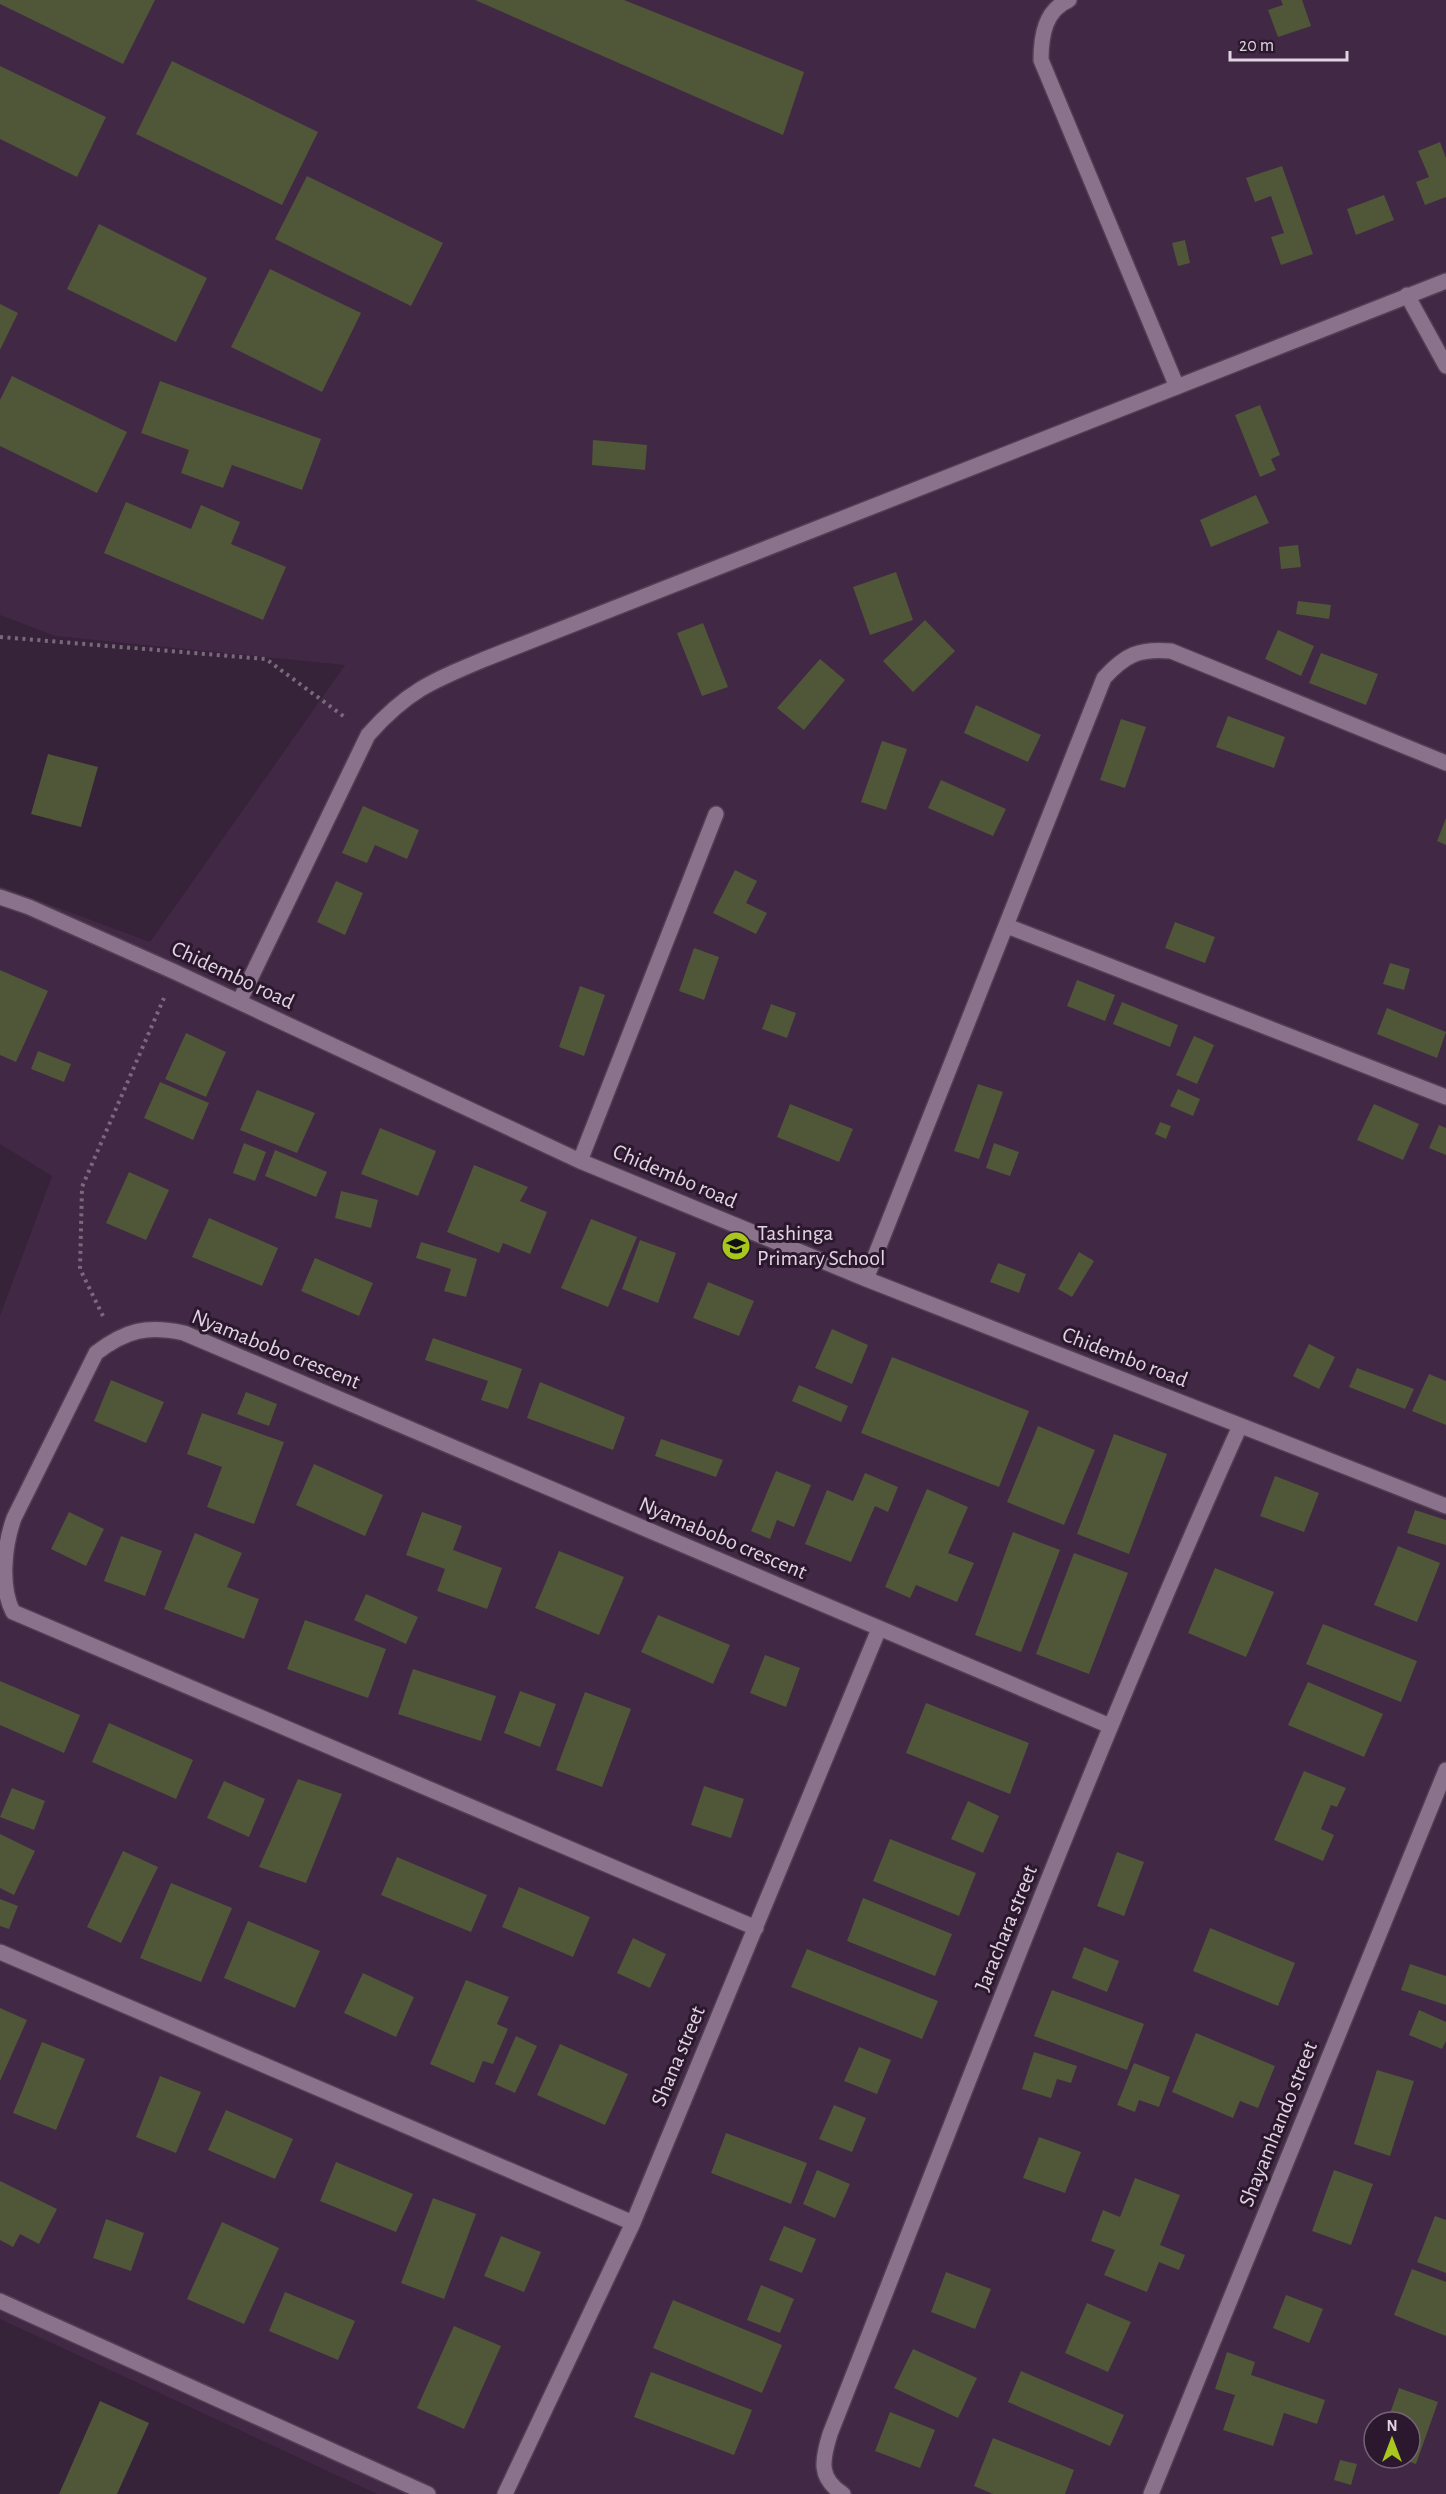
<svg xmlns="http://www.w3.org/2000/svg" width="1446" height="2494" font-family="'Alegreya Sans',sans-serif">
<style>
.built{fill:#412844;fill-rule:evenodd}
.building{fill:#4f5738}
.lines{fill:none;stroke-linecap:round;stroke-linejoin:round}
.minor-casing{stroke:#503f52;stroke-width:18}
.path{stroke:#7a697c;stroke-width:4;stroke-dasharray:3 4.5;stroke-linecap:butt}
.minor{stroke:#8a728d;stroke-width:15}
.labels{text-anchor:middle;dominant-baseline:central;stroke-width:6;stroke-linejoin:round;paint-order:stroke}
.street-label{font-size:22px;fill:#e1d4e2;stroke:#2c182e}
.poi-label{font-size:22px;fill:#e1d4e2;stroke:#2c182e;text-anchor:start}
</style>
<rect width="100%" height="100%" fill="#362239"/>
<path class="built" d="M 0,0 L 1446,0 L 1446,2494 L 377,2494 L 0,2319 L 0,1316 L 52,1176 L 0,1144 L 0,886 L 150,942 L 345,665 L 55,636 L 0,615 ZM 1374,2422 L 1410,2422 L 1410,2458 L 1374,2458 Z"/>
<path class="building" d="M 0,0 L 155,0 L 123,64 L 0,4 Z
M 475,0 L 624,0 L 804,72 L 783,135 Z
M 1281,0 L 1302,0 L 1311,26 L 1278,37 L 1268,10 L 1283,5 Z
M 172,61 L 318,132 L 282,205 L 136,134 Z
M 0,66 L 106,117 L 77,177 L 0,139 Z
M 1440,142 L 1446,158 L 1446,197 L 1425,205 L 1416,182 L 1429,177 L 1418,151 Z
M 1282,166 L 1313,254 L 1281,265 L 1271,237 L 1284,233 L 1271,196 L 1255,202 L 1246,178 Z
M 307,176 L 443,243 L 411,306 L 275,239 Z
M 1384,195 L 1394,220 L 1356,235 L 1347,209 Z
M 99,224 L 207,278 L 176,342 L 67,289 Z
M 1185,240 L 1190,263 L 1178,266 L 1172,243 Z
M 270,269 L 361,313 L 322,392 L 231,347 Z
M 0,304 L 18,313 L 0,350 Z
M 12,376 L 127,432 L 97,493 L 0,446 L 0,400 Z
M 160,381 L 321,439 L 302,490 L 232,465 L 223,488 L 181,473 L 189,450 L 141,433 Z
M 1260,405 L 1280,455 L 1271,459 L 1276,470 L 1260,477 L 1235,415 Z
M 593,440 L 647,445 L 645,470 L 592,465 Z
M 1256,495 L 1269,523 L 1211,547 L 1200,520 Z
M 126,502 L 191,529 L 201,505 L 240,522 L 231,544 L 286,567 L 263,620 L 104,553 Z
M 1298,545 L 1301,567 L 1281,569 L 1279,547 Z
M 896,572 L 913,620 L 870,635 L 853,587 Z
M 1298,601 L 1331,605 L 1329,619 L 1296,614 Z
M 925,620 L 955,651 L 913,692 L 883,661 Z
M 703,623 L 728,687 L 702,696 L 677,633 Z
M 1278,630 L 1314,646 L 1301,676 L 1265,659 Z
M 1321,653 L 1378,674 L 1366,705 L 1309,683 Z
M 820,659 L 845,680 L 804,730 L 777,708 Z
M 976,705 L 1041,735 L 1028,762 L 964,733 Z
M 1228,716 L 1285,737 L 1274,768 L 1216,747 Z
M 1121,719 L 1146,727 L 1125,788 L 1100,780 Z
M 882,741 L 907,749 L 886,810 L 861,802 Z
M 48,754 L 98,767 L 81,827 L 31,814 Z
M 941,780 L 1006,809 L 993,836 L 928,808 Z
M 363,806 L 419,830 L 407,859 L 375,845 L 367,863 L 342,853 Z
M 1446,818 L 1446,845 L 1437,841 Z
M 735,870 L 757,881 L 746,903 L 767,913 L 756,934 L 713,913 Z
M 336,881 L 363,893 L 345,935 L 317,922 Z
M 1175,922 L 1215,937 L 1205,963 L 1165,948 Z
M 694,948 L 719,957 L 704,1000 L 679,991 Z
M 1390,963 L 1410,969 L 1404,990 L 1383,984 Z
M 0,970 L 48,991 L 16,1062 L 0,1055 Z
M 1077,980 L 1115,995 L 1105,1021 L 1067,1006 Z
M 580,986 L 605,995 L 584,1056 L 559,1047 Z
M 1122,1002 L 1178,1025 L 1170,1047 L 1113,1024 Z
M 771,1004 L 796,1013 L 787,1038 L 762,1029 Z
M 1387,1008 L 1446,1032 L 1437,1058 L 1377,1034 Z
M 186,1033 L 226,1052 L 206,1097 L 165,1079 Z
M 1194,1036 L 1214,1045 L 1197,1084 L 1176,1075 Z
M 38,1051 L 71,1064 L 64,1082 L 31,1069 Z
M 160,1082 L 209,1103 L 193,1140 L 144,1118 Z
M 978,1084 L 1003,1092 L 979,1159 L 954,1151 Z
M 1178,1089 L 1200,1099 L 1193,1116 L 1170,1106 Z
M 257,1090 L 315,1113 L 297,1153 L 240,1130 Z
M 790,1104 L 853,1129 L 839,1162 L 777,1137 Z
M 1374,1104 L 1419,1124 L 1403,1160 L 1357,1140 Z
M 1160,1122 L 1171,1126 L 1166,1139 L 1155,1134 Z
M 1439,1125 L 1446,1128 L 1446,1155 L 1429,1148 Z
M 380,1128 L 436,1151 L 418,1196 L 361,1174 Z
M 244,1143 L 266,1152 L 255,1181 L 233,1173 Z
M 994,1143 L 1019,1152 L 1010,1176 L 986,1168 Z
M 275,1150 L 327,1172 L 316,1197 L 265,1176 Z
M 474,1165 L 528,1187 L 520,1201 L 547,1212 L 530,1254 L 503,1243 L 499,1253 L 447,1232 Z
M 129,1172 L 169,1190 L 146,1240 L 106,1223 Z
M 341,1191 L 378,1200 L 371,1228 L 335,1218 Z
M 209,1218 L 278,1248 L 262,1286 L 192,1257 Z
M 591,1219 L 637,1237 L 608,1307 L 561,1288 Z
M 640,1240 L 676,1253 L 658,1303 L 622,1289 Z
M 421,1242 L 477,1259 L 466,1297 L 444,1291 L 451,1269 L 416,1258 Z
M 1079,1252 L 1094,1261 L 1072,1297 L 1058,1289 Z
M 315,1258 L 373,1283 L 359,1316 L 301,1291 Z
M 998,1263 L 1026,1274 L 1019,1293 L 990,1282 Z
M 708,1282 L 754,1301 L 739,1336 L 693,1318 Z
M 832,1329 L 868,1345 L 852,1384 L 815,1368 Z
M 433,1338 L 522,1369 L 508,1409 L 481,1400 L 488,1381 L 425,1360 Z
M 1309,1344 L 1335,1357 L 1319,1389 L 1293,1376 Z
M 892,1357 L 1029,1411 L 999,1487 L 861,1433 Z
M 1357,1368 L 1414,1389 L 1405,1409 L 1349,1387 Z
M 1429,1374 L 1446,1381 L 1446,1425 L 1412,1411 Z
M 111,1380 L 164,1402 L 146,1443 L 94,1421 Z
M 540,1382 L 625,1417 L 613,1450 L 527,1418 Z
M 799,1385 L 848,1406 L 841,1422 L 792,1401 Z
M 246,1392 L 277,1404 L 269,1426 L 237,1414 Z
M 202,1413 L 284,1442 L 254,1524 L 207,1507 L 222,1467 L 187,1454 Z
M 1038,1426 L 1095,1450 L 1064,1525 L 1007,1502 Z
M 1114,1434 L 1167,1454 L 1129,1554 L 1077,1534 Z
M 661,1439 L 723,1460 L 716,1477 L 655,1456 Z
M 314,1464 L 383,1495 L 365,1536 L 296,1505 Z
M 776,1471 L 811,1485 L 794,1527 L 777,1520 L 770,1539 L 751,1531 Z
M 865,1473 L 898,1487 L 888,1512 L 875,1506 L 851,1562 L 805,1544 L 827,1490 L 853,1501 Z
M 1275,1476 L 1319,1493 L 1304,1532 L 1260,1516 Z
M 927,1489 L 968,1507 L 948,1553 L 974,1563 L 957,1602 L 916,1585 L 910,1598 L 885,1587 Z
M 1415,1510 L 1446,1520 L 1446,1545 L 1407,1533 Z
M 69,1512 L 104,1529 L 86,1566 L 51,1549 Z
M 422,1512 L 462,1526 L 453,1550 L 502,1568 L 487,1609 L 437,1591 L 445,1569 L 406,1555 Z
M 1013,1532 L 1060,1550 L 1021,1652 L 975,1635 Z
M 195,1533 L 242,1553 L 227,1587 L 259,1599 L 244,1639 L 164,1609 Z
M 121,1536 L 162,1551 L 145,1596 L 104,1581 Z
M 1398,1546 L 1440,1563 L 1417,1622 L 1374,1605 Z
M 559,1551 L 624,1577 L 599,1635 L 535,1608 Z
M 1074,1553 L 1128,1573 L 1089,1674 L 1036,1654 Z
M 1215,1568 L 1274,1592 L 1246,1657 L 1188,1633 Z
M 366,1594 L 418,1617 L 406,1644 L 354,1620 Z
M 658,1615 L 730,1645 L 713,1684 L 641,1652 Z
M 305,1620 L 386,1649 L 368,1698 L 287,1669 Z
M 1323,1624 L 1417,1661 L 1401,1702 L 1306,1664 Z
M 765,1655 L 800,1668 L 786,1707 L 750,1693 Z
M 413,1669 L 496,1696 L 481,1741 L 398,1714 Z
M 0,1681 L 80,1715 L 64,1753 L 0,1725 Z
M 1308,1682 L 1383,1714 L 1364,1757 L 1288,1725 Z
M 520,1691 L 556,1704 L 540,1747 L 504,1733 Z
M 585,1692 L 631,1709 L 602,1787 L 556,1770 Z
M 926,1703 L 1029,1743 L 1010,1794 L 906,1753 Z
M 109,1723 L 193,1760 L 176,1799 L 92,1762 Z
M 1304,1771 L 1346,1788 L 1337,1807 L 1331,1805 L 1321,1829 L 1334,1835 L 1323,1861 L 1274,1840 Z
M 298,1779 L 342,1794 L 306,1883 L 259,1867 Z
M 224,1781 L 265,1799 L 249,1837 L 207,1818 Z
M 704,1786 L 744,1799 L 731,1838 L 691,1825 Z
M 12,1788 L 45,1801 L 34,1830 L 0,1817 Z
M 968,1801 L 999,1816 L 983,1853 L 951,1839 Z
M 0,1834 L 35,1851 L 14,1895 L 0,1888 Z
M 890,1839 L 976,1873 L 959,1916 L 873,1881 Z
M 123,1851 L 158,1867 L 121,1943 L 87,1927 Z
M 1117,1852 L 1144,1862 L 1124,1916 L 1097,1906 Z
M 397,1857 L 487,1895 L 471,1932 L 381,1895 Z
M 171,1883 L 232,1908 L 201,1982 L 140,1958 Z
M 519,1887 L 590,1917 L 573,1957 L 502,1927 Z
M 863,1898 L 952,1934 L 935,1976 L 847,1941 Z
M 0,1899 L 18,1906 L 9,1929 L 0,1926 Z
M 248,1921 L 320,1951 L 295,2008 L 224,1978 Z
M 1210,1928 L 1295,1963 L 1278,2006 L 1193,1971 Z
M 633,1938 L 666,1954 L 650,1988 L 617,1973 Z
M 1084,1947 L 1119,1961 L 1107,1992 L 1072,1978 Z
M 807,1949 L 938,2001 L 922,2039 L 791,1987 Z
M 1410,1964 L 1446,1976 L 1446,2005 L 1401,1990 Z
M 363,1973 L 414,1997 L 396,2037 L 344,2013 Z
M 466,1980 L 509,1997 L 497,2024 L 508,2029 L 493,2064 L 483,2061 L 474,2083 L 430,2064 Z
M 1052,1990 L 1144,2024 L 1127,2070 L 1034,2036 Z
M 0,2008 L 27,2020 L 0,2081 Z
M 1419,2010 L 1446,2022 L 1446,2041 L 1442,2049 L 1409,2035 Z
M 1196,2033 L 1275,2066 L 1258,2108 L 1240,2101 L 1233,2118 L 1172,2092 Z
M 516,2036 L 537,2046 L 515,2093 L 495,2084 Z
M 42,2042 L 85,2059 L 56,2130 L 13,2113 Z
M 560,2044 L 628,2074 L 605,2125 L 537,2095 Z
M 859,2047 L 891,2060 L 877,2094 L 844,2081 Z
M 1034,2052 L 1077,2066 L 1071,2083 L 1057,2079 L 1051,2098 L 1022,2089 Z
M 1134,2063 L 1170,2077 L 1159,2107 L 1139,2100 L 1135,2112 L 1117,2105 Z
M 1377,2070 L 1414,2081 L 1390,2156 L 1354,2144 Z
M 160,2076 L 201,2092 L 176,2153 L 136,2137 Z
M 834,2105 L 866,2118 L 852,2152 L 819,2139 Z
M 226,2110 L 293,2139 L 275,2179 L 208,2150 Z
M 726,2133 L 807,2163 L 791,2204 L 711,2173 Z
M 1039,2137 L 1081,2152 L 1065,2193 L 1023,2178 Z
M 336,2162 L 413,2194 L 396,2232 L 320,2201 Z
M 817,2170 L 850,2184 L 835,2218 L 803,2204 Z
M 1334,2170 L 1373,2184 L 1351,2245 L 1312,2231 Z
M 1135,2178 L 1180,2195 L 1160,2245 L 1185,2255 L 1179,2270 L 1159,2262 L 1147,2292 L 1104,2275 L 1115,2250 L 1091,2241 L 1103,2210 L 1120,2217 Z
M 0,2181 L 57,2209 L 39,2244 L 20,2234 L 13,2247 L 0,2240 Z
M 433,2198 L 476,2214 L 444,2299 L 401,2283 Z
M 1435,2216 L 1446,2220 L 1446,2273 L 1417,2262 Z
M 106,2219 L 144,2233 L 131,2271 L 93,2258 Z
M 222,2222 L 279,2248 L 244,2324 L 187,2299 Z
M 784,2226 L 816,2239 L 802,2273 L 769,2260 Z
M 501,2236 L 541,2252 L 524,2292 L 484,2276 Z
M 1412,2269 L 1446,2282 L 1446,2336 L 1394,2315 Z
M 946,2272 L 991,2289 L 975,2329 L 931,2312 Z
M 761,2285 L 794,2299 L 780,2333 L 747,2320 Z
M 285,2292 L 355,2321 L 338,2360 L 269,2331 Z
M 1286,2295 L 1323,2309 L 1309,2343 L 1273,2328 Z
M 673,2300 L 782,2345 L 762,2393 L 653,2348 Z
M 1087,2303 L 1131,2322 L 1108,2372 L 1065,2353 Z
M 454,2326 L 501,2346 L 464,2429 L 417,2408 Z
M 913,2349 L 977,2378 L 958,2418 L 894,2388 Z
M 1227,2352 L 1255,2362 L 1251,2375 L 1325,2400 L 1317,2424 L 1284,2413 L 1273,2446 L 1223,2430 L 1235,2395 L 1215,2389 Z
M 1021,2371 L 1124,2415 L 1110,2446 L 1008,2402 Z
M 651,2372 L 752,2410 L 734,2455 L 634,2417 Z
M 1399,2388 L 1438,2402 L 1416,2464 L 1398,2458 L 1410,2458 L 1410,2422 L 1387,2422 Z
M 100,2401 L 149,2423 L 117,2494 L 59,2494 Z
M 890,2412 L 935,2430 L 920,2468 L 875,2451 Z
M 993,2438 L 1074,2470 L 1065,2494 L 993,2494 L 974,2486 Z
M 1340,2460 L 1357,2464 L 1351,2485 L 1334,2480 Z"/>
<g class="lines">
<g class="minor-casing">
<path id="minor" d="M 1069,0 C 1045,10 1041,36 1041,60 L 1177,387
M 1407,295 L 1446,366
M 0,897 L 29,907 L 175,972 L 580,1161 L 866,1279 L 1446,1506
M 1007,926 L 1446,1097
M 239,1002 L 368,735 C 407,691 432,681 485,659 L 1446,281
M 580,1161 L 716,814
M 866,1279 L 1104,678 C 1125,655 1139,648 1171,651 L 1446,763
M 756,1928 L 13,1612 C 0,1587 4,1546 14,1518 L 96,1353 C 126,1330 147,1325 184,1333 L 1110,1726
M 0,1952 L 633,2223
M 0,2301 L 428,2494
M 505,2494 L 633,2223 L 879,1629
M 843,2494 C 818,2478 822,2460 830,2434 C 963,2097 1091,1757 1240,1426
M 1151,2494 L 1446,1770"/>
</g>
<path class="path" d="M 0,637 L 266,659 L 346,718
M 103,1316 L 80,1269 L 82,1187 L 164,998"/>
<use href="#minor" class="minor"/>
</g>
<defs>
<g id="school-disc" transform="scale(1.5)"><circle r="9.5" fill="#a7c71e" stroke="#2c182e"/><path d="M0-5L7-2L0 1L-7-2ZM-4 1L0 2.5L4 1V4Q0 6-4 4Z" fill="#111"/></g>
</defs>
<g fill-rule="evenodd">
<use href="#school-disc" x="736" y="1246"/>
</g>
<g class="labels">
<g class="street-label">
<text transform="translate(233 975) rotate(25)">Chidembo road</text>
<text transform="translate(675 1176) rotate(23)">Chidembo road</text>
<text transform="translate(276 1349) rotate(22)">Nyamabobo crescent</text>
<text transform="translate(1125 1357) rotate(21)">Chidembo road</text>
<text transform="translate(723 1538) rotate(23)">Nyamabobo crescent</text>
<text transform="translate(1006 1928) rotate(-68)">Jarachara street</text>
<text transform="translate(678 2056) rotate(-67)">Shana street</text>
<text transform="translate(1278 2124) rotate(-68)">Shayamhando street</text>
</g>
<g class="poi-label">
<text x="757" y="1233">Tashinga<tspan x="757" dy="25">Primary School</tspan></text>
</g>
</g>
<g transform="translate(1392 2440)"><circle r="28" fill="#2c182e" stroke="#746376" stroke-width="1.5"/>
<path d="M0-4.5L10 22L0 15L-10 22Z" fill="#a7c71e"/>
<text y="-9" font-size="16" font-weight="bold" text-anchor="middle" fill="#e1d4e2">N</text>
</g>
<path d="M1230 51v9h117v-9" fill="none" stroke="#e1d4e2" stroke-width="3"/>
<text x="1239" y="51" font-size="18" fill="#e1d4e2" stroke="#2c182e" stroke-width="4.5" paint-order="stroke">20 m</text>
</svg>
